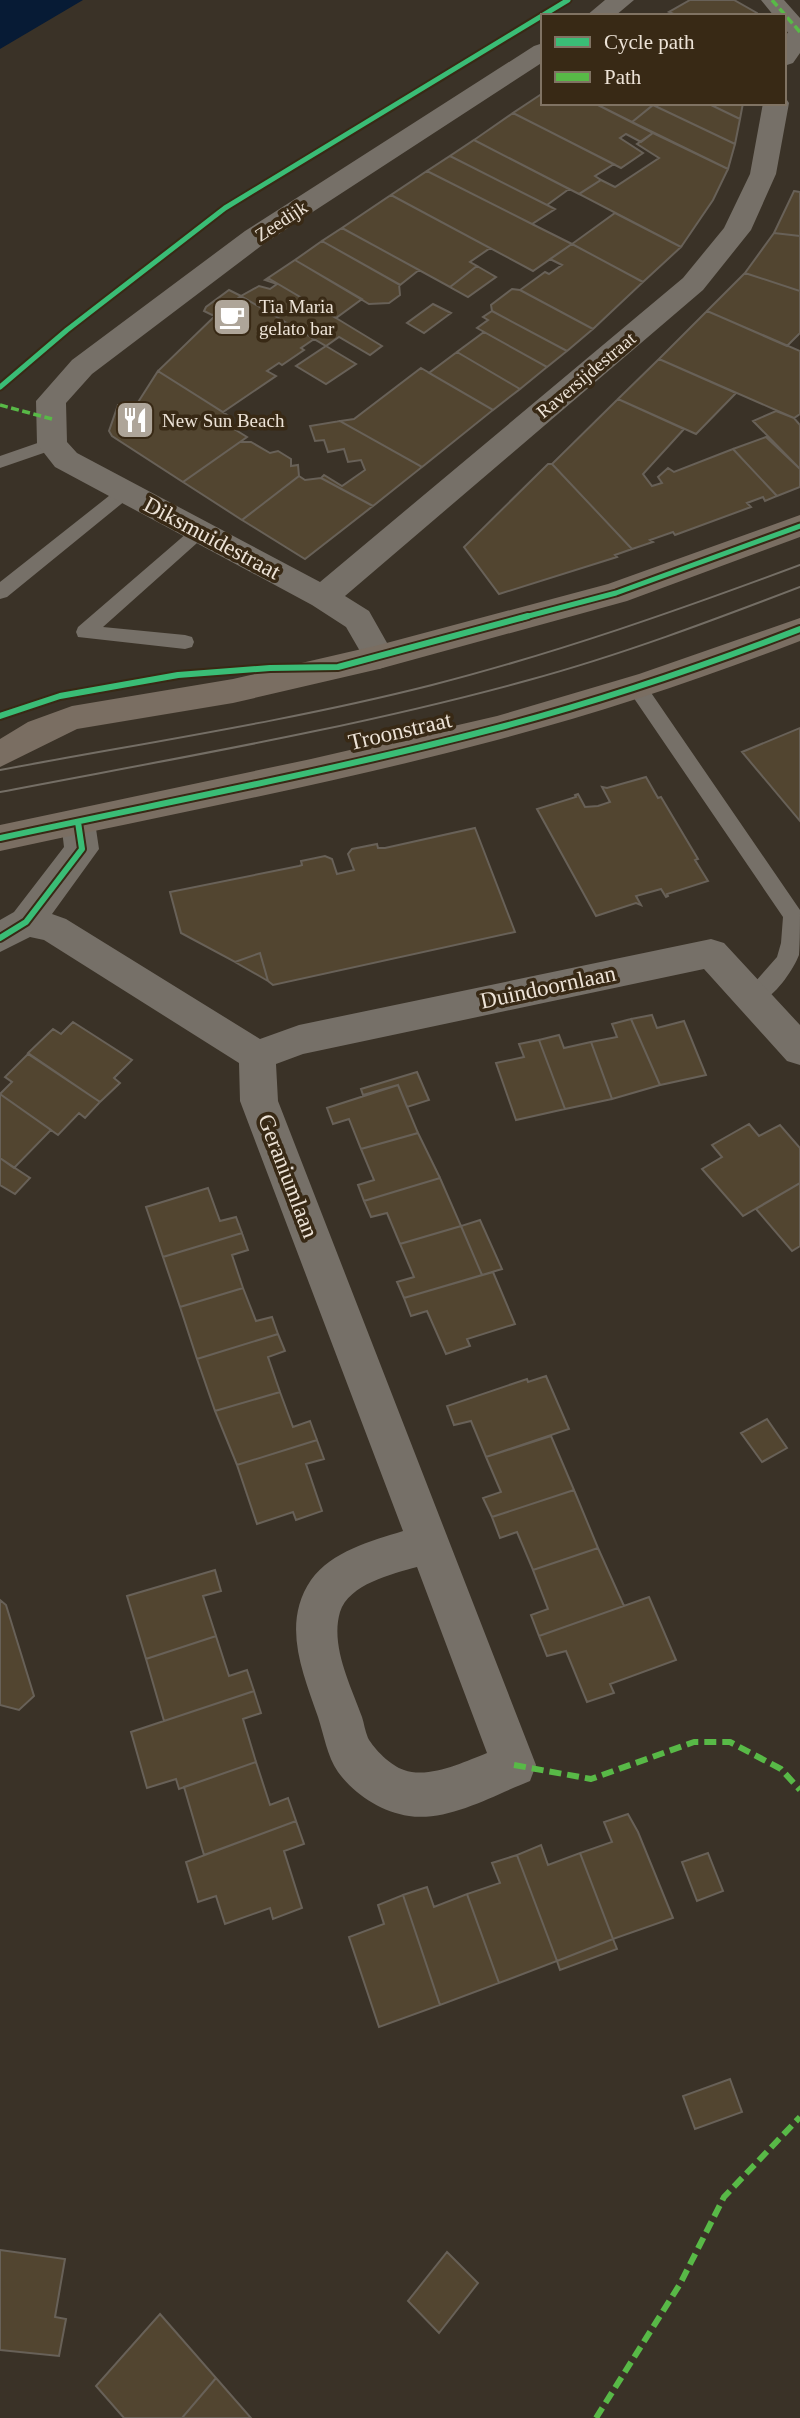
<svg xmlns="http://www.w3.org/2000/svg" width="800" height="2418" font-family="Georgia,serif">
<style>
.water{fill:#071b35}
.building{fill:#524530;stroke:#686158;stroke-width:2}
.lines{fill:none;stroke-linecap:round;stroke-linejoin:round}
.service{fill:#767068;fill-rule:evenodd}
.pedestrian{fill:#767068;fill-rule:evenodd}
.minor{fill:#767068;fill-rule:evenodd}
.primary{fill:#7a6e62;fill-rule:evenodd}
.tram{stroke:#746e65;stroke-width:2}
.quiet-far1{stroke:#58b947;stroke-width:3.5;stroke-dasharray:8 3.5;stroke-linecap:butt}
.quiet{stroke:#58b947;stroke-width:6;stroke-dasharray:12 6;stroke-linecap:butt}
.cycleway-far1-casing{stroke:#382915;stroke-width:9}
.cycleway-casing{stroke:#382915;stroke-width:10}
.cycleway-far1{stroke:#3abd76;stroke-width:5}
.cycleway{stroke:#3abd76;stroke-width:6}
.labels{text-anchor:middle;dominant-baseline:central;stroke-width:7;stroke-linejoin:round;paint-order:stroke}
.far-street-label{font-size:19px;fill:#ede3d7;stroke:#382915}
.far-poi-label{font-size:19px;fill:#ede3d7;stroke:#382915;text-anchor:start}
.street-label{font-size:23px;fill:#ede3d7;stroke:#382915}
</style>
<rect width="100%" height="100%" fill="#3a3227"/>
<path class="water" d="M 0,0 L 83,0 L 0,49 Z"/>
<path class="building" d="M 690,0 L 734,0 L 757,13 L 757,16 L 678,16 L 669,12 Z
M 543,93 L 543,103 L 594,103 L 653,133 L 641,142 L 626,134 L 620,138 L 643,153 L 621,168 L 513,113 Z
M 594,103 L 650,103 L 653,105 L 632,122 Z
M 656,103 L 707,103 L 740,119 L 735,144 L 653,105 Z
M 707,103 L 743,103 L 740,119 Z
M 653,105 L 735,144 L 728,169 L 632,122 Z
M 513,113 L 614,164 L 595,176 L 601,180 L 579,194 L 474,140 Z
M 653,133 L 728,169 L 713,200 L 681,247 L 579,194 L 601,180 L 615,187 L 659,158 L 637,144 Z
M 474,140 L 569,189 L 547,205 L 450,156 Z
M 450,156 L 547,205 L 555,209 L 532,224 L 427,171 Z
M 427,171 L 532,224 L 572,244 L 533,271 L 391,195 Z
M 794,191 L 800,192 L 800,236 L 774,233 Z
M 391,195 L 490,248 L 470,262 L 477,266 L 450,287 L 342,228 Z
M 615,213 L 681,247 L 643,282 L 572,244 Z
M 342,228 L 419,270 L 400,285 L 322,241 Z
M 774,233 L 800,236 L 800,291 L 745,273 Z
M 322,241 L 399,284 L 400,295 L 389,303 L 369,304 L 295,260 Z
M 572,244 L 643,282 L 593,329 L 520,290 L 545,272 L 549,274 L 562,265 L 550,259 Z
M 295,260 L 362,299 L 336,318 L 268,278 Z
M 477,266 L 496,277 L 468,297 L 450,287 Z
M 745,273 L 800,291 L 800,333 L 787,346 L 707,311 Z
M 268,278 L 336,318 L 382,346 L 370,355 L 339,337 L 326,346 L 241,296 L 259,286 L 270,289 L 277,284 L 265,280 Z
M 512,289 L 520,290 L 593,329 L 567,351 L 492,311 L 491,305 Z
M 229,290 L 241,296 L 218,313 L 212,315 L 204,311 L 206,307 Z
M 241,296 L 314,339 L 301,348 L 304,350 L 282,365 L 279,363 L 267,371 L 276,376 L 223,412 L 158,371 L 218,313 Z
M 433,304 L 451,313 L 424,333 L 407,323 Z
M 492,311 L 567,351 L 547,367 L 477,328 L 488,320 L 483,317 Z
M 707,311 L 800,351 L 800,414 L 794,418 L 659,359 Z
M 484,332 L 547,367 L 520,389 L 457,352 Z
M 326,346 L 356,364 L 326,384 L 296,366 Z
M 457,352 L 520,389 L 493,410 L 429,373 Z
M 659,359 L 736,393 L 696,434 L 618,399 Z
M 421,368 L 493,410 L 422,467 L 340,421 L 354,419 Z
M 158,371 L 232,418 L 231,427 L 247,437 L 183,482 L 112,436 L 109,431 L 118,405 L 135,407 Z
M 618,399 L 684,429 L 643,474 L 652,486 L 662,483 L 658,477 L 668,468 L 674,472 L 733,449 L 777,496 L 765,501 L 763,497 L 747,503 L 751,507 L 675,535 L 673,532 L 650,540 L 653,542 L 632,549 L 552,464 Z
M 776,411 L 794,418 L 800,425 L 800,469 L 753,421 Z
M 340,421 L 422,467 L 373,506 L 321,478 L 324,475 L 342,486 L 365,470 L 361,460 L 348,462 L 344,449 L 328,452 L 324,440 L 315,441 L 310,426 Z
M 766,437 L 800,469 L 800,487 L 777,496 L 733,449 Z
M 240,442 L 251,442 L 270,453 L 278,451 L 291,459 L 291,466 L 298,465 L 299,476 L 242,520 L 183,482 Z
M 548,464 L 552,464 L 632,549 L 615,555 L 617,557 L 499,594 L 464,547 Z
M 299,476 L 305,480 L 321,478 L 373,506 L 305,559 L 242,520 Z
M 800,728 L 800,821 L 742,752 Z
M 646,777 L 658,798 L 661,797 L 698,859 L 695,860 L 708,881 L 667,894 L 668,896 L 666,897 L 661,889 L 636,896 L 641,905 L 636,903 L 596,916 L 537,809 L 576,797 L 575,795 L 578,794 L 585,807 L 598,806 L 610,802 L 602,787 L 607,788 Z
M 475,828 L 515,932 L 273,985 L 268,981 L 260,953 L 235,962 L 181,933 L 170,892 L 299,866 L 302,865 L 301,861 L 325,856 L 332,859 L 337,874 L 354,870 L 348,854 L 352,849 L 377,844 L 378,848 L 385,848 Z
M 260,953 L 268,981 L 235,962 Z
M 652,1015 L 657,1028 L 684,1021 L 706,1075 L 660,1085 L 631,1019 Z
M 631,1019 L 660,1085 L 612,1099 L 591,1042 L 617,1037 L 612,1024 Z
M 73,1022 L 132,1060 L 114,1078 L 120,1083 L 100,1102 L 28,1053 L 53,1029 L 61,1034 Z
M 559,1035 L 564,1048 L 591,1042 L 612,1099 L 565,1109 L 539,1040 Z
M 539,1040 L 565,1109 L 516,1120 L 496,1063 L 524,1057 L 519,1044 Z
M 28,1054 L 100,1102 L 85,1118 L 79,1113 L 58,1135 L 0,1094 L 12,1082 L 5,1077 Z
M 417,1072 L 429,1100 L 407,1107 L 398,1085 L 363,1095 L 361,1089 Z
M 398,1085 L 418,1133 L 361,1149 L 349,1119 L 333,1124 L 327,1108 Z
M 0,1094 L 51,1130 L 14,1168 L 0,1158 Z
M 749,1124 L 759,1136 L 780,1125 L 800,1148 L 800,1183 L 743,1216 L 702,1169 L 722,1157 L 712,1145 Z
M 418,1133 L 440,1178 L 364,1201 L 358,1185 L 374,1180 L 361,1149 Z
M 0,1158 L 30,1178 L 15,1194 L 0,1185 Z
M 440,1178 L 461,1226 L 400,1244 L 387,1213 L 371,1217 L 364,1201 Z
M 800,1183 L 800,1246 L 792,1251 L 756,1209 Z
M 208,1188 L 220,1221 L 236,1217 L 242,1233 L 163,1257 L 146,1207 Z
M 480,1220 L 502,1269 L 482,1275 L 461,1226 Z
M 461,1226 L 482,1275 L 404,1298 L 397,1282 L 414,1277 L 400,1244 Z
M 242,1233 L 248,1250 L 232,1255 L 243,1288 L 180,1307 L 163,1257 Z
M 493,1272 L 515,1324 L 467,1339 L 470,1346 L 446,1354 L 427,1311 L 411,1316 L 404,1298 Z
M 243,1288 L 256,1321 L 272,1317 L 278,1334 L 197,1359 L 180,1307 Z
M 278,1334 L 285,1351 L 268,1357 L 280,1392 L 215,1411 L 197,1359 Z
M 546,1376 L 569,1429 L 486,1457 L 471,1421 L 454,1425 L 447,1406 L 527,1379 L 528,1382 Z
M 280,1392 L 293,1427 L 310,1421 L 317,1440 L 237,1465 L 215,1411 Z
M 767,1419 L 787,1448 L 762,1462 L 741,1433 Z
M 551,1436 L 574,1490 L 492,1517 L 483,1498 L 501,1492 L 486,1457 Z
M 317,1440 L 324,1459 L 306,1464 L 322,1511 L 296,1520 L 293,1512 L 257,1524 L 237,1465 Z
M 574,1490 L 598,1548 L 533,1570 L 517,1532 L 500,1538 L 492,1517 Z
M 598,1548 L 624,1606 L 539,1636 L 531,1615 L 548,1609 L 533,1570 Z
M 215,1570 L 221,1591 L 203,1596 L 216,1636 L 146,1659 L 127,1596 Z
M 649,1597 L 676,1660 L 610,1684 L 614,1693 L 587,1702 L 566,1651 L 547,1656 L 539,1636 Z
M 0,1600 L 6,1605 L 34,1696 L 19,1710 L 0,1705 Z
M 216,1636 L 229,1676 L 247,1670 L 254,1691 L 164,1721 L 146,1659 Z
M 254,1691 L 261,1713 L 243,1719 L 256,1762 L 179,1789 L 176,1779 L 147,1788 L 131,1732 Z
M 256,1762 L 270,1805 L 288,1798 L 296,1821 L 204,1855 L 184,1787 Z
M 628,1814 L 638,1832 L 673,1918 L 613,1939 L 580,1853 L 612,1842 L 604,1822 Z
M 296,1821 L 304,1844 L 284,1851 L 302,1908 L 273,1919 L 270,1908 L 225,1924 L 216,1896 L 198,1902 L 186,1862 Z
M 541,1845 L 548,1865 L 580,1853 L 613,1939 L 557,1961 L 517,1855 Z
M 708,1853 L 723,1891 L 697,1901 L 682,1862 Z
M 517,1855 L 557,1961 L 499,1983 L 467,1894 L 500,1883 L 492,1863 Z
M 427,1887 L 434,1907 L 467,1894 L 499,1983 L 440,2005 L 403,1895 Z
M 403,1895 L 440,2005 L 379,2027 L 349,1937 L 384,1924 L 378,1905 Z
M 613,1939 L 617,1949 L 560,1970 L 557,1961 Z
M 730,2079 L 742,2112 L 695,2129 L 683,2096 Z
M 0,2250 L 65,2259 L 55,2317 L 66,2319 L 59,2356 L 0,2350 Z
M 447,2252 L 478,2283 L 439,2333 L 408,2301 Z
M 160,2314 L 216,2378 L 182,2418 L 124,2418 L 96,2386 Z
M 216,2378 L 251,2418 L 182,2418 Z"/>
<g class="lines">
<path class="service" d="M 52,438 L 58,440 L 61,444 L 58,448 L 0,468 L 0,456 Z
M 125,486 L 134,492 L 131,496 L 7,597 L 0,599 L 0,582 L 119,488 Z
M 200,525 L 206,527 L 209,531 L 206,535 L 103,627 L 185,635 L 192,637 L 194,642 L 192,647 L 185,649 L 78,637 L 76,632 L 78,627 L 194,527 Z
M 636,679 L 643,681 L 800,910 C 800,923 800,942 799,955 C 792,973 766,1011 744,1004 L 741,998 L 777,957 L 781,943 L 783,917 L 629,691 L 626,686 L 629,681 Z"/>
<path class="pedestrian" d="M 761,0 L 784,0 L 800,18 L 800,39 L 792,37 L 784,28 L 784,16 L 774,16 Z"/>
<path class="minor" d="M 605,0 L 634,0 L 615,16 L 586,16 Z
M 800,25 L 800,53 L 793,63 L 784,66 L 784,38 L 791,28 Z
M 543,43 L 543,62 L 265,243 L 92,374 L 66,403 L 67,442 L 77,453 L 320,582 L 683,278 L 724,228 L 750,174 L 763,103 L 784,103 L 785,97 L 789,103 L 776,174 L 751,230 L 703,290 L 345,596 L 369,611 L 395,657 L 390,665 L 379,669 L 368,665 L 346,627 L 312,605 L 55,467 L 37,444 L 36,401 L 72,360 L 245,231 L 534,46 Z
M 78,809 L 90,813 L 95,822 L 99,849 L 52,914 L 66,919 L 260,1039 L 299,1025 L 711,939 L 724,943 L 800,1025 L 800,1065 L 787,1061 L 704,969 L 303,1054 L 276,1064 L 278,1101 L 536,1765 L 530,1781 C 494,1795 448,1822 409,1816 C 381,1812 354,1794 338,1772 C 327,1756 324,1735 318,1717 C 303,1673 281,1624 311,1580 C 332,1551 371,1541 403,1531 L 240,1101 L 239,1063 L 44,940 L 30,937 L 0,952 L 0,920 L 14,912 L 64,847 L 61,822 L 66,813 ZM 417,1567 L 487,1753 C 464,1762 429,1779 404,1770 C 391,1766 374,1749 368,1738 C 365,1731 364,1723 362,1717 C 351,1686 330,1646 340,1612 C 349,1584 392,1574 417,1567 Z"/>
<path class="primary" d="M 800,515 L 800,537 L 627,601 L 379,669 L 233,703 L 77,729 L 0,767 L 0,739 L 28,722 L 72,706 L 233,679 L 379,645 L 608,584 Z
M 800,618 L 800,641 C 701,679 600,713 497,740 C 333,784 166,815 0,851 L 0,825 L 311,759 L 497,716 L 639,674 Z"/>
<path class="tram" d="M 0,770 C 144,743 290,721 432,685 C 557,653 679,610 800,565
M 0,792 C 177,758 355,728 529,680 C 621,655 711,621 800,587"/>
<path class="quiet-far1" d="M 772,0 L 800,32
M 0,405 L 52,419"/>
<path class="quiet" d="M 514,1765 L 591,1779 L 694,1742 L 730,1742 L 781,1769 L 800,1790
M 596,2418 L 680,2284 L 724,2197 L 800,2117"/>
<g class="cycleway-far1-casing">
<path id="cycleway-far1" d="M 0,387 L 67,330 L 225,208 L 568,0
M 521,618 L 616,593 L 800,526"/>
</g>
<g class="cycleway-casing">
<path id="cycleway" d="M 0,716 L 60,696 L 178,675 L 270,668 L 338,667 L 528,616
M 0,838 C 166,802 333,771 497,728 C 600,701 701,667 800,629
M 0,938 L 26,922 L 82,849 L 78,822"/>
</g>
<use href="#cycleway-far1" class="cycleway-far1"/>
<use href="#cycleway" class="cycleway"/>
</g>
<defs>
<g id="cafe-square" transform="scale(2.0125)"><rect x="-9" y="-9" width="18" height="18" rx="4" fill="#aea599" stroke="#382915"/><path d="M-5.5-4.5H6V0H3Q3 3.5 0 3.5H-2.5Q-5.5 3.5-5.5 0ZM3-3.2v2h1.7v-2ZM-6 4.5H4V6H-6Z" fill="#fff"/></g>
<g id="restaurant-square" transform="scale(2.0125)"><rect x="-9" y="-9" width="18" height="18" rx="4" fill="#aea599" stroke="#382915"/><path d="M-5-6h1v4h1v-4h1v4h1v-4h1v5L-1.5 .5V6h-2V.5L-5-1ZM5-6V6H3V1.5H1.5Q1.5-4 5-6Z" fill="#fff"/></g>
</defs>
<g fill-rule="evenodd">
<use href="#cafe-square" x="232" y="317"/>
<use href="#restaurant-square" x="135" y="420"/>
</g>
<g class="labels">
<g class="far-street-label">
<text transform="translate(281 221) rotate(-33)">Zeedijk</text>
<text transform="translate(586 375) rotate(-40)">Raversijdestraat</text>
</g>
<g class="far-poi-label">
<text x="259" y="306">Tia Maria<tspan x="259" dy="22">gelato bar</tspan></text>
<text x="162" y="420">New Sun Beach</text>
</g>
<g class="street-label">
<text transform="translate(212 538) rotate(28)">Diksmuidestraat</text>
<text transform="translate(400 731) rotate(-13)">Troonstraat</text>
<text transform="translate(548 987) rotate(-12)">Duindoornlaan</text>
<text transform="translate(288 1176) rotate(69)">Geraniumlaan</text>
</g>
</g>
<rect x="541" y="14" width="245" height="91" fill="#382915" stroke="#807363" stroke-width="2"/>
<rect x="555" y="37" width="35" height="10" fill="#3abd76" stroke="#807363" stroke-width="2"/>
<text x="604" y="49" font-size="21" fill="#ede3d7">Cycle path</text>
<rect x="555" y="72" width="35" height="10" fill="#58b947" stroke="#807363" stroke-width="2"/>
<text x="604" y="84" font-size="21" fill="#ede3d7">Path</text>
</svg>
